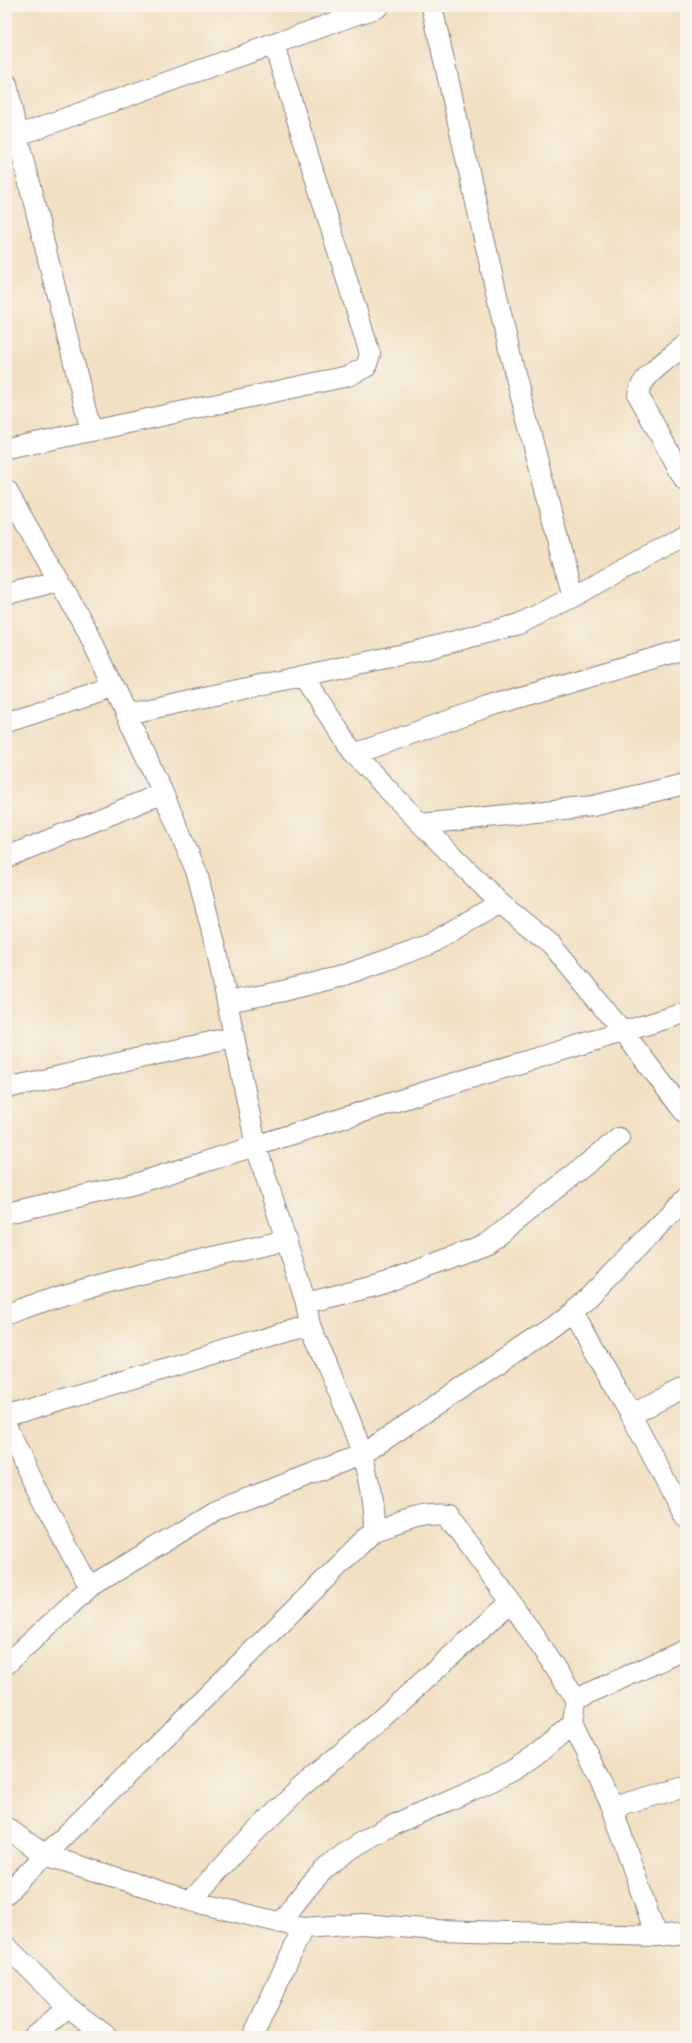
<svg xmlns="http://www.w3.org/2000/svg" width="692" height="2043" font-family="'Comic Neue',sans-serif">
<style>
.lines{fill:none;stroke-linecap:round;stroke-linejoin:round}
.minor-casing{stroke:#8a817f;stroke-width:22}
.minor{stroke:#fff;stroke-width:20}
</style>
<rect width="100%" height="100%" fill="#f7f3e8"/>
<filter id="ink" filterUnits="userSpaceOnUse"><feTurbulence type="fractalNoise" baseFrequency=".025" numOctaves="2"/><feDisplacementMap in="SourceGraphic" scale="8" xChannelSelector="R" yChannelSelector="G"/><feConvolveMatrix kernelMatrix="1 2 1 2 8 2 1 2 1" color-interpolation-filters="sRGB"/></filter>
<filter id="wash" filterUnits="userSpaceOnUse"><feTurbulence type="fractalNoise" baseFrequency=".012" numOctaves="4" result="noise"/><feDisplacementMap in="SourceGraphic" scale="16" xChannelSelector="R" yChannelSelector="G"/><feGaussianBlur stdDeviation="0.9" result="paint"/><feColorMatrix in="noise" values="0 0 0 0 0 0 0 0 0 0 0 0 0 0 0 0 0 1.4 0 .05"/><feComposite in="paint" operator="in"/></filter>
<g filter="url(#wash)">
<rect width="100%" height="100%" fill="#f1e0c3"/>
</g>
<g filter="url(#ink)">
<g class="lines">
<g class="minor-casing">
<path id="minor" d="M 432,7 L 511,358 L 573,597
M 7,84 L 17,135 L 91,431
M 7,139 L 378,7
M 685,345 C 671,357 639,377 638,395 L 685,481
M 7,449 L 348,376 L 366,367 L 370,354 L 274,45
M 7,491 L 87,630 L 163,793 L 197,873 L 217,952 L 256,1146 L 306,1303 L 310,1325 C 337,1391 374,1458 374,1531 L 7,1893
M 7,594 L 58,581
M 303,676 L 354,754 L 421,824 L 500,903 L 552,945 L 624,1033 L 685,1113
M 127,714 L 418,651 L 519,624 L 573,597 L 685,535
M 7,722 L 113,688
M 354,754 L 487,707 L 685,649
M 421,824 L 593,806 L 685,784
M 7,857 L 163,793
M 227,1002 L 279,992 L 338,977 L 384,961 L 428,945 L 500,903
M 7,1088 L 233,1037
M 7,1213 L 135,1184 L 438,1088 L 685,1013
M 306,1303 L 379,1285 L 488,1243 L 619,1138
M 573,1313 L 631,1415 L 685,1518
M 7,1314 C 97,1281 193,1262 287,1240
M 631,1415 L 685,1387
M 7,1416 L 310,1325
M 7,1428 L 47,1510 L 90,1587
M 374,1531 C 397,1524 423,1512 447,1515 L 511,1602 L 576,1699 L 573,1723 L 612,1807 L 656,1936
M 7,1664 L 90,1587 L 215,1511 L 363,1454 L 573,1313 L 685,1199
M 576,1699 L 685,1650
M 612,1807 L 685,1787
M 7,1828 L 45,1855 L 191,1901 L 303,1928 L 362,1924 L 437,1930 L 656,1936 L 685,1933
M 191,1901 L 237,1850 L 300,1788 L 371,1728 L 511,1602
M 280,1923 C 296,1903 312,1879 332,1863 C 383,1822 445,1805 502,1776 C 529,1762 551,1743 573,1723
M 7,1947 L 68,2007 L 107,2036
M 34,2036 L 68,2007
M 253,2036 L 303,1928"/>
</g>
<use href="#minor" class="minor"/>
</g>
</g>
<rect width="692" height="2043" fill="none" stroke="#f7f3e8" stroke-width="24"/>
</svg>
